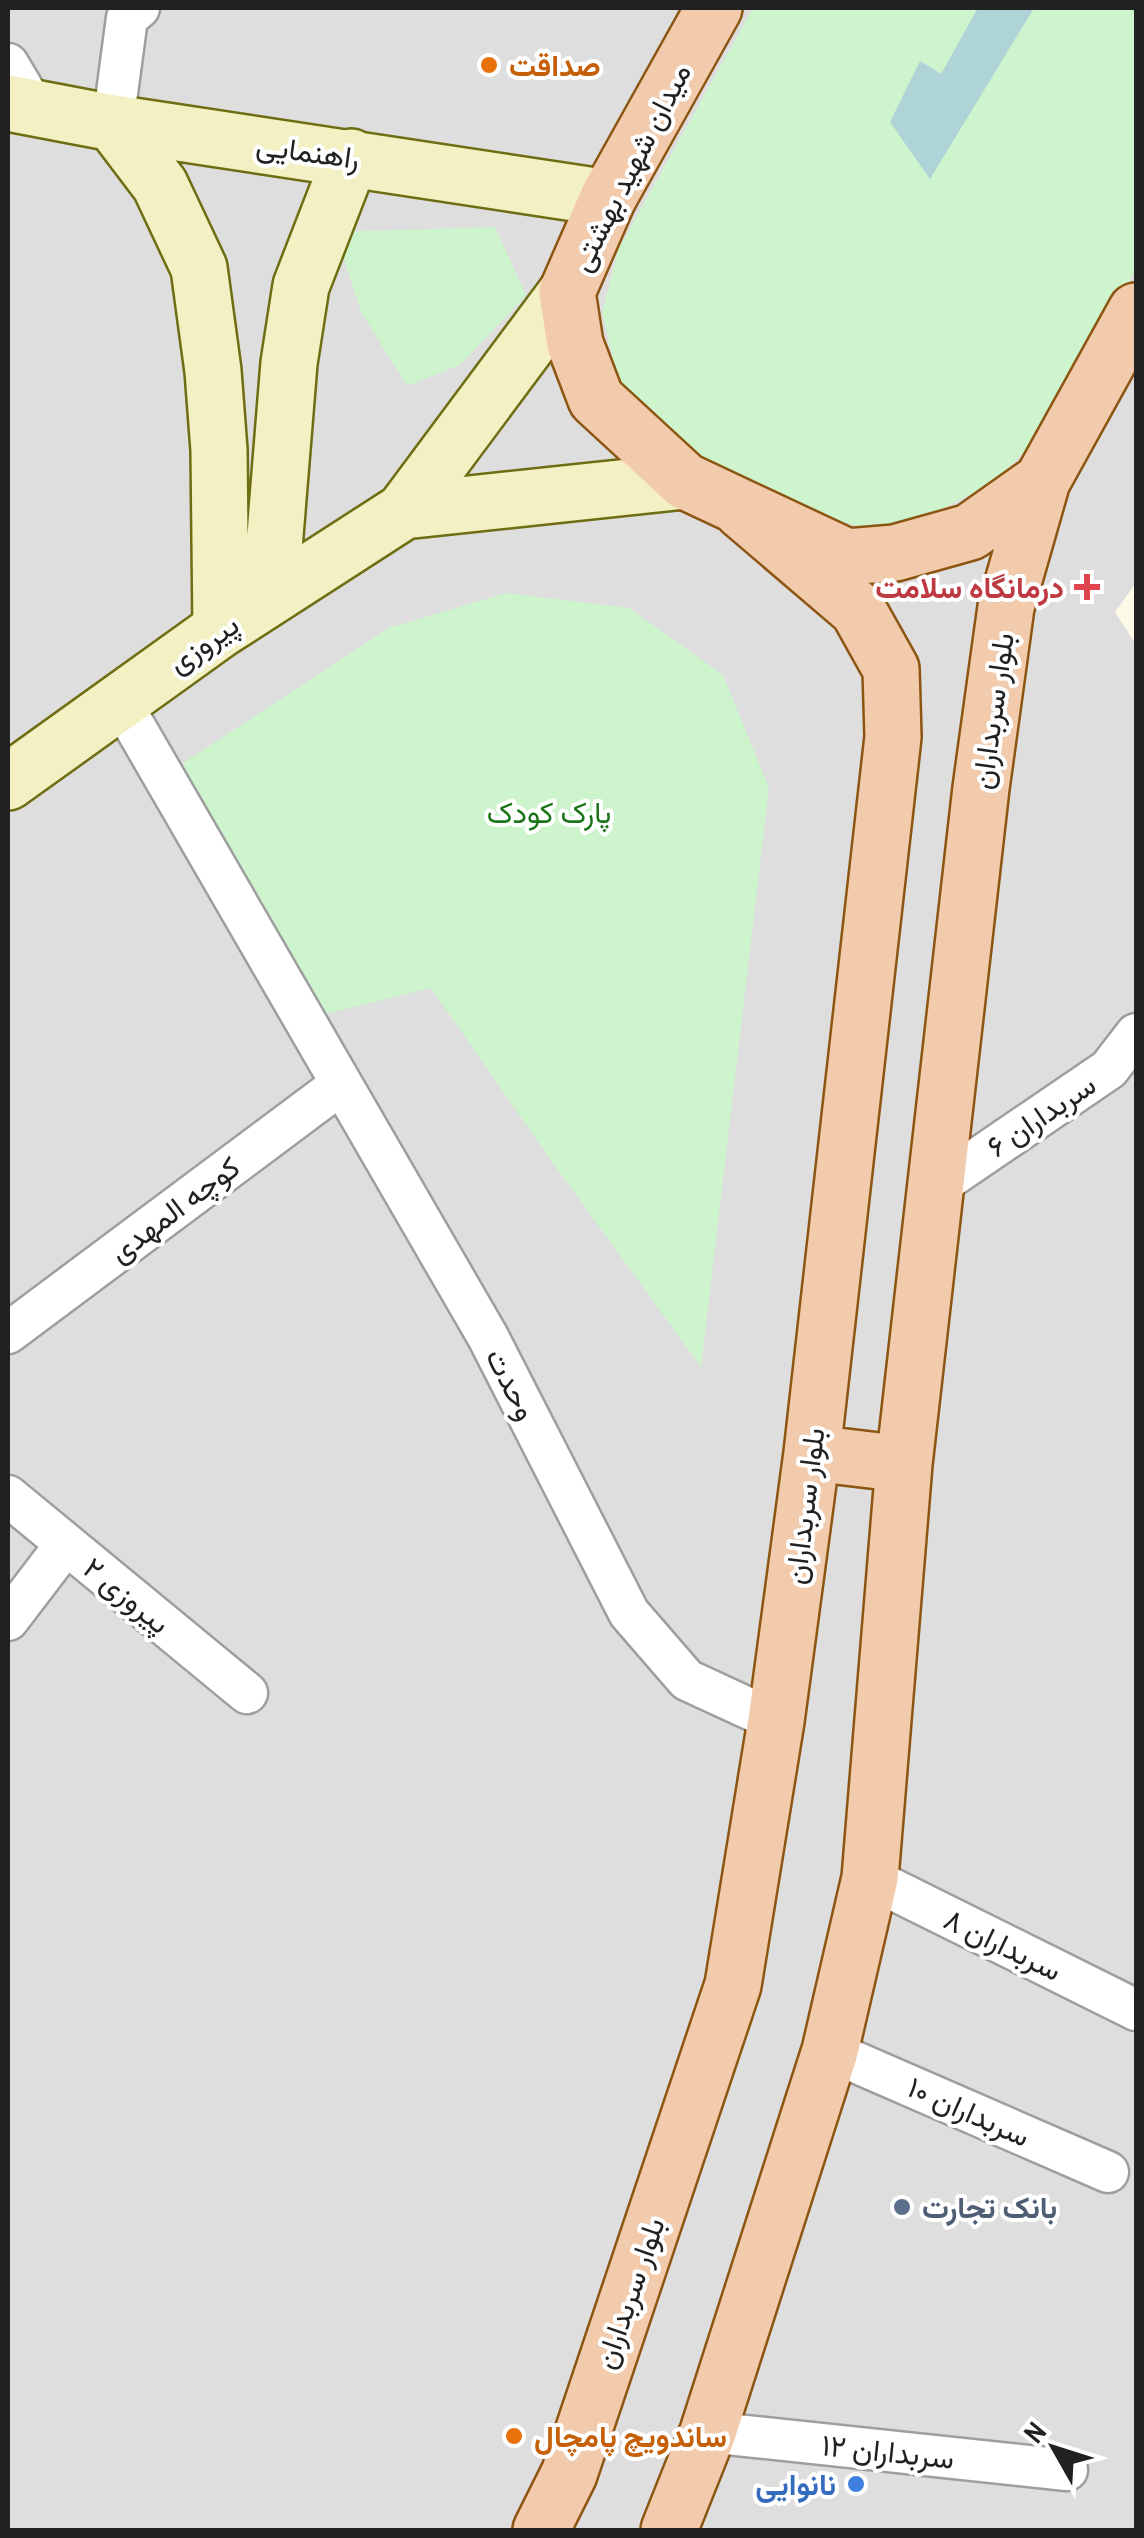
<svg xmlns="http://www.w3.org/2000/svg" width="1144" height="2538" font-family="'Archivo Narrow',Vazirmatn,sans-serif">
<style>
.residential{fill:#dfdede}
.education{fill:#fcf9e6}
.park{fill:#cdf4cc}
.water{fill:#aed4d8}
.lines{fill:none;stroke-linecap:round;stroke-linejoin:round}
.street-casing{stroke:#9e9e9e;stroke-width:45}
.secondary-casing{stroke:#6e6d12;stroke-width:60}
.primary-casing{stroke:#8c5512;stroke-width:60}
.street{stroke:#fff;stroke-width:40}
.secondary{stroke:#f3f0c4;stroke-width:55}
.primary{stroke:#f2cbac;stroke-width:55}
.food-dot{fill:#e8710a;stroke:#fff;stroke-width:4}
.health-dot{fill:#e0444e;stroke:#fff;stroke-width:4}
.service-dot{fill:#5c6f8a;stroke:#fff;stroke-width:4}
.shop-dot{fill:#3f7fe0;stroke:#fff;stroke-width:4}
.labels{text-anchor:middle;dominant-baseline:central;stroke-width:8;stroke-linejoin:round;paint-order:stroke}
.food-label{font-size:30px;font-weight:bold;fill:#c56008;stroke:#fff;text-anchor:start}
.street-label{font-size:30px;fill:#212121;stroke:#fff}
.health-label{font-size:30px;font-weight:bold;fill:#be3a42;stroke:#fff;text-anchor:end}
.park-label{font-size:30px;fill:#1c7519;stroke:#fff}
.service-label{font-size:30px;font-weight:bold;fill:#4e5e75;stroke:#fff;text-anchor:start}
.shop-label{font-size:30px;font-weight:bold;fill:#366cbe;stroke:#fff;text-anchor:end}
</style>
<rect width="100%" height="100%" fill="#f0ede9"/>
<path class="residential" d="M 8,8 L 1136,8 L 1136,2530 L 8,2530 Z"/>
<path class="education" d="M 1136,583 L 1136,645 L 1115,612 Z"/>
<path class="park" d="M 753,8 L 978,8 L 941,74 L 921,61 L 930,178 L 1034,8 L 1136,8 L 1136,269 L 1058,418 L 992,484 L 893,533 L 804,514 L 671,442 L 619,384 L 602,312 L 619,248 Z
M 495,227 L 526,295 L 460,365 L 407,386 L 361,312 L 335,232 Z
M 506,593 L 629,608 L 723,675 L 769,788 L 701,1367 L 550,1159 L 431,988 L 290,1023 L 145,788 L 389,628 Z"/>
<path class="water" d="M 978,8 L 1034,8 L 930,179 L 890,122 L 920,61 L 941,74 Z"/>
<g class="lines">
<g class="street-casing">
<path id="street" d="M 8,64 L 33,106
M 113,123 L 127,18 L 139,8
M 120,701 L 488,1337 L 629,1613 L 687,1680 L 776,1721
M 936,1187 L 1109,1069 L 1136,1034
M 8,1333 L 340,1085
M 8,1496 L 247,1693
M 8,1620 L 66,1544
M 870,1878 L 1136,2010
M 830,2051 L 1108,2172
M 708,2432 L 1067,2470"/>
</g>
<g class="secondary-casing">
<path id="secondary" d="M 8,103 L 113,123 L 608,198
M 113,123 L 160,185 L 199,268 L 213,371 L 219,450 L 221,629
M 404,511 L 685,481
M 270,597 L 289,363 L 301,286 L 351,157
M 8,782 L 221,629 L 404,511 L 567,292"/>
</g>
<g class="primary-casing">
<path id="primary" d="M 714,8 L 608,198 L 567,292 L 575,344 L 596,399 L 685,481 L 847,557 L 895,553 L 970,532 L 1042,481 L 1136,311
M 812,1453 L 904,1464
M 541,2530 L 569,2474 L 733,1985 L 776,1721 L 812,1453 L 893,737 L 891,669 L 858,610 L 741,510
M 669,2530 L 708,2432 L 830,2051 L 870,1878 L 904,1464 L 981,788 L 1006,607 L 1042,481"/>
</g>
<use href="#street" class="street"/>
<use href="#secondary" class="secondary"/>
<use href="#primary" class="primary"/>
</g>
<g class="food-dot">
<circle cx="489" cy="65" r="10"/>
<circle cx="514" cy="2436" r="10"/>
</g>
<path class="health-dot" d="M1082 572h10v10h10v10h-10v10h-10v-10h-10v-10h10z"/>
<circle class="service-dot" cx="902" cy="2207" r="10"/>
<circle class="shop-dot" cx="856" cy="2484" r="10"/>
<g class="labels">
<g class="food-label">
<text x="509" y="65">صداقت</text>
<text x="534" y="2436">ساندویچ پامچال</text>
</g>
<g class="street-label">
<text transform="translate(308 151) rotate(8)">راهنمایی</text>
<text transform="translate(630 167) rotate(-63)">میدان شهید بهشتی</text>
<text transform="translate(203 643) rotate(-35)">پیروزی</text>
<text transform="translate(992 711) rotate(-82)">بلوار سربداران</text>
<text transform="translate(1041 1115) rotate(-34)">سربداران ۶</text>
<text transform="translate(174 1209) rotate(-37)">کوچه المهدی</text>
<text transform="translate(512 1384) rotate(63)">وحدت</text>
<text transform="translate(804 1506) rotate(-83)">بلوار سربداران</text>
<text transform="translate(127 1595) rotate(39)">پیروزی ۲</text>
<text transform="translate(1003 1944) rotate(26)">سربداران ۸</text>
<text transform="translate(969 2111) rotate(24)">سربداران ۱۰</text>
<text transform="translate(629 2293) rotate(-71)">بلوار سربداران</text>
<text transform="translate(888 2451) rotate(6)">سربداران ۱۲</text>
</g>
<g class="health-label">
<text x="1064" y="587">درمانگاه سلامت</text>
</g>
<g class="park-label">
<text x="549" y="812">پارک کودک</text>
</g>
<g class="service-label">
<text x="922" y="2207">بانک تجارت</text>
</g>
<g class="shop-label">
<text x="836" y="2484">نانوایی</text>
</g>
</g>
<rect width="1144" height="2538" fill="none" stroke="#212121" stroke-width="20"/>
<g transform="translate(1054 2448) rotate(309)" stroke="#ffffff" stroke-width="8" paint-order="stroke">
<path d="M0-8L18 38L0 25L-18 38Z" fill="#212121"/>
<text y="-15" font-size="28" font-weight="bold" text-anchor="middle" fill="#212121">N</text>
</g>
</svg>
